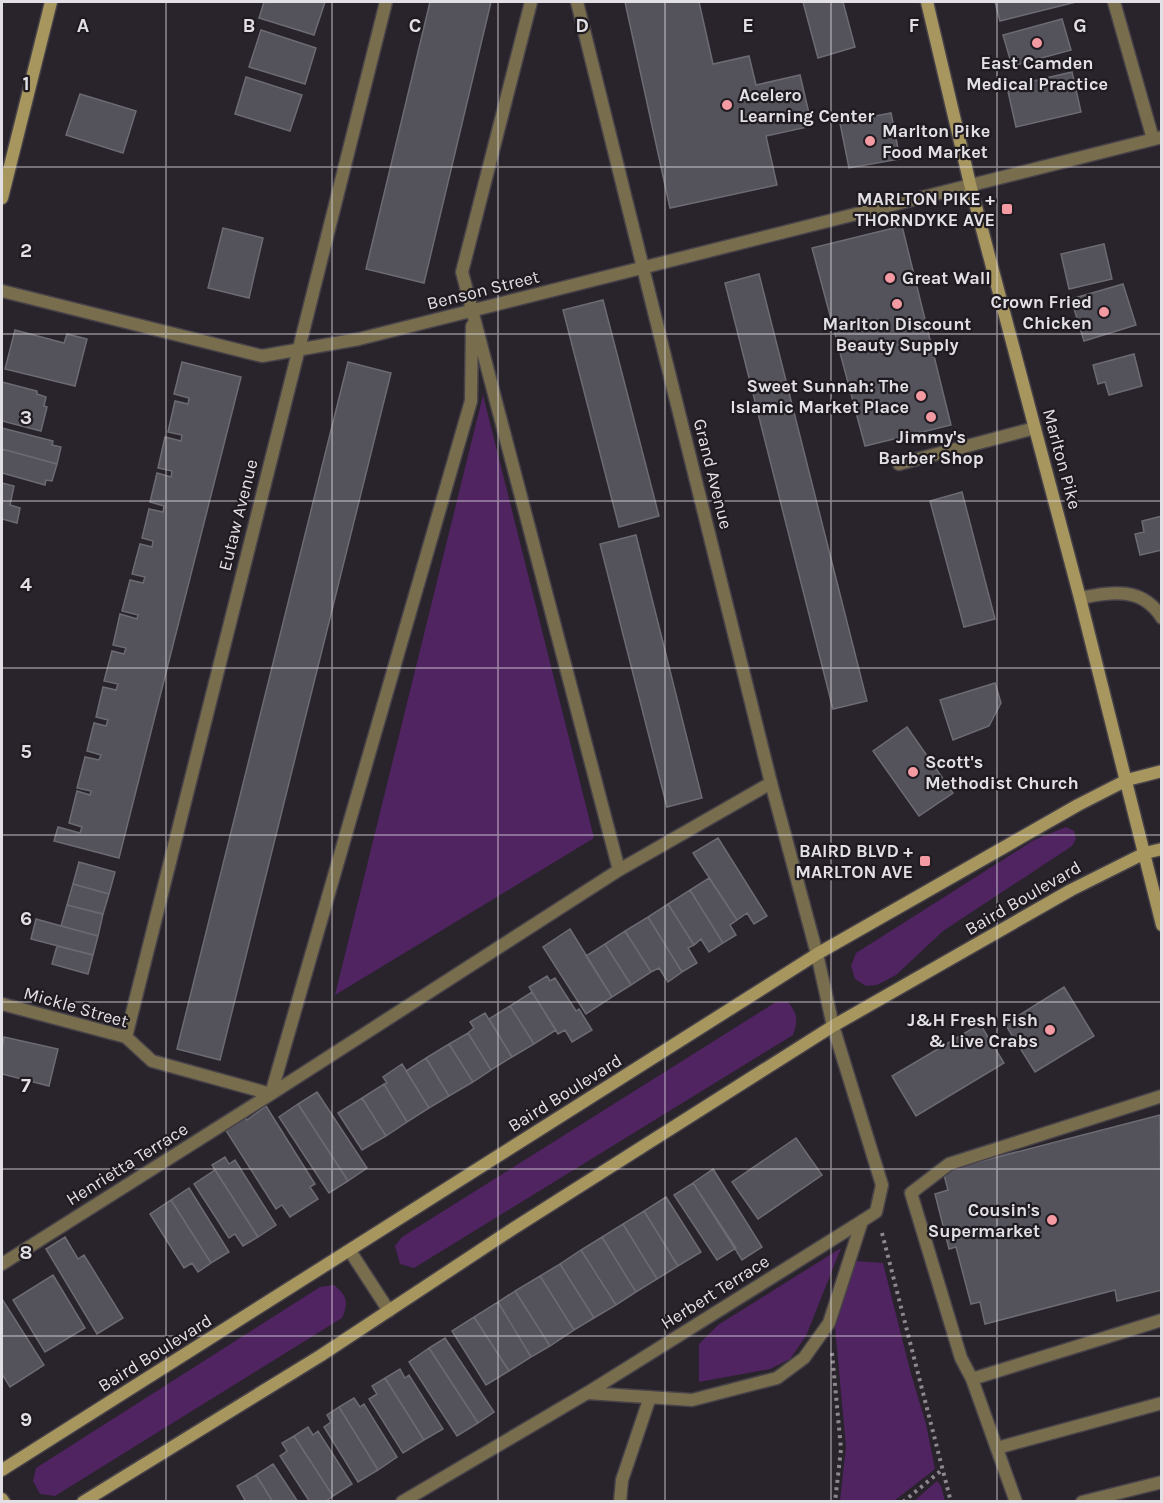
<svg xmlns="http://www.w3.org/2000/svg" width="1163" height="1503" font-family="Karla,sans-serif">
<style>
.green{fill:#502361}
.building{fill:#54535b;stroke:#6c6b73;stroke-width:1.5}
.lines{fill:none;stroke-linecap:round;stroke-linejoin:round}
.service-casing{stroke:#474249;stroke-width:15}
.minor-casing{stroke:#474249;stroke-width:15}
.secondary-casing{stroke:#474249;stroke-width:15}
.path{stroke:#8c888e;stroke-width:4;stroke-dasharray:3 4.5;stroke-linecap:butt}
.service{stroke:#786d4c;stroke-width:12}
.minor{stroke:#786d4c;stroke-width:12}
.secondary{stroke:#a7965e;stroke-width:12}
.grid{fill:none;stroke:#e3e0e5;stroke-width:1.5;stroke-opacity:0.55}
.poi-dot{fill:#f49aa3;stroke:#1f1b21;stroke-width:2}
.labels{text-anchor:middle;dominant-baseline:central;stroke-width:4.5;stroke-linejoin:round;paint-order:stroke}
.poi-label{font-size:18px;font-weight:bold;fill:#e3e0e5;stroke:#1f1b21;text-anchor:end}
.street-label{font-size:18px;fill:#e3e0e5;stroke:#1f1b21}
.grid-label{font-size:20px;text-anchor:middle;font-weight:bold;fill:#e3e0e5;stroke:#1f1b21;stroke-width:4.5;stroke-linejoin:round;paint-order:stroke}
</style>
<rect width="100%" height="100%" fill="#29242b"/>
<path class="green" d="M 483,395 L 594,838 L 335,995 Z
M 1066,827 L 1074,831 L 1076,839 L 1072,846 L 943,931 L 896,975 L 877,985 L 866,986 L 855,979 L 851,966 L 856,953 L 1034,840 Z
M 776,1002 L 788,1002 C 798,1014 798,1021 793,1035 L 414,1268 L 400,1264 L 395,1246 L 402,1237 Z
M 841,1248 L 806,1336 L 790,1359 L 770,1369 L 699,1382 L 699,1344 L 718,1325 Z
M 855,1261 L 883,1263 L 911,1374 L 926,1424 L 935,1469 L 894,1501 L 840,1501 L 846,1447 L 835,1327 Z
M 334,1285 C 347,1296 349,1302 342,1318 L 55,1496 L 40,1494 L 33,1481 L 36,1468 L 320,1287 Z
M 937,1481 L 941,1486 L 945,1501 L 914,1501 Z"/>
<path class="building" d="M 264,2 L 325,2 L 314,35 L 259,18 Z
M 430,2 L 491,2 L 424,283 L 366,269 Z
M 625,2 L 699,2 L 713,64 L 749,56 L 756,85 L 800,75 L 812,126 L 766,136 L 777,185 L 670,208 Z
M 803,2 L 843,2 L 855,47 L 818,58 Z
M 995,2 L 1076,2 L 1000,21 Z
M 1062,19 L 1071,50 L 1012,66 L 1003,35 Z
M 261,30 L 316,48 L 305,84 L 249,67 Z
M 1072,72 L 1081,112 L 1016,127 L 1007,87 Z
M 246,77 L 302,95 L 290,131 L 235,114 Z
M 80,94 L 136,111 L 123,153 L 66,135 Z
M 891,113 L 900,159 L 849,168 L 840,123 Z
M 902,226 L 951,425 L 865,446 L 812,248 Z
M 223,228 L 263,238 L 249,298 L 208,288 Z
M 1104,244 L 1112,279 L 1069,289 L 1061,254 Z
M 759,274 L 867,701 L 833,709 L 725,283 Z
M 1123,284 L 1136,325 L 1084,341 L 1071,299 Z
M 603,300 L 659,516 L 619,527 L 563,310 Z
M 15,330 L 64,343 L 67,334 L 87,339 L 75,386 L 5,369 Z
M 1134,354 L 1142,386 L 1109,395 L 1105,382 L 1098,384 L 1093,365 Z
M 182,362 L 241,377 L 119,858 L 54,841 L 58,827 L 80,833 L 82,827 L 69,823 L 77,791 L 90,795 L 91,791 L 77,788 L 85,757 L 99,760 L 101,755 L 87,751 L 94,723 L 106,726 L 108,720 L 96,717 L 103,687 L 116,690 L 118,684 L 104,681 L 112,651 L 124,654 L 126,648 L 113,645 L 120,614 L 137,619 L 138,615 L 122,611 L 130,580 L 143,583 L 145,577 L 132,574 L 140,544 L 152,547 L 153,541 L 142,538 L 149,509 L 163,512 L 164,506 L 150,502 L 157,473 L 171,477 L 172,471 L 158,468 L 165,437 L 181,441 L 182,435 L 168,432 L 175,401 L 188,404 L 189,398 L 174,394 Z
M 348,362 L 391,373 L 220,1060 L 177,1049 Z
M 2,382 L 37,391 L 37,394 L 46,397 L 44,406 L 47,407 L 41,431 L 2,421 Z
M 2,428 L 53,441 L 52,445 L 61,447 L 57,464 L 2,449 Z
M 2,449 L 57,464 L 52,481 L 46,480 L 45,485 L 2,473 Z
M 2,483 L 14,486 L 10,505 L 20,508 L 17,523 L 2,519 Z
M 962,492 L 995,619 L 964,627 L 930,501 Z
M 1162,516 L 1162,550 L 1140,555 L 1135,534 L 1144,532 L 1142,521 Z
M 636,535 L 702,798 L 667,807 L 600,544 Z
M 995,683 L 1001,703 L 989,726 L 953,740 L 940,700 Z
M 907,727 L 953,793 L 919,816 L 873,751 Z
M 718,838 L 767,916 L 754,924 L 747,913 L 737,920 L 693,853 Z
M 79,862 L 115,872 L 109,894 L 73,884 Z
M 709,878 L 737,920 L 730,925 L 736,935 L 723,943 L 690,890 Z
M 73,884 L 109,894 L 103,914 L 67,905 Z
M 690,890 L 723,943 L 709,952 L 701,939 L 694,945 L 668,904 Z
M 668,904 L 694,945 L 688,948 L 697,963 L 682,972 L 648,917 Z
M 67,905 L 103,914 L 98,936 L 61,926 Z
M 648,917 L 682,972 L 668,982 L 659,968 L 651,972 L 625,931 Z
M 36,919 L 98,936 L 93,955 L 31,939 Z
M 570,929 L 612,997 L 586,1014 L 543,947 Z
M 625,931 L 651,972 L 631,985 L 605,944 Z
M 605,944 L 631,985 L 612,997 L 586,956 Z
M 57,946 L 93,955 L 88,974 L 52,964 Z
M 547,976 L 550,981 L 555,978 L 576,1011 L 579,1009 L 592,1030 L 572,1042 L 565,1030 L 558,1034 L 529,987 Z
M 1064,987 L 1094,1036 L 1035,1072 L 1005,1024 Z
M 532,992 L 556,1030 L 534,1044 L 510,1006 Z
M 510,1006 L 534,1044 L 512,1057 L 489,1019 Z
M 485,1013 L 512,1057 L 491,1070 L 468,1033 L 474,1028 L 470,1022 Z
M 980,1024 L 1004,1063 L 916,1116 L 892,1076 Z
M 468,1033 L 491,1070 L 473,1082 L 449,1044 Z
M 4,1037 L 58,1049 L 49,1086 L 2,1074 L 2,1049 Z
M 449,1044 L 473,1082 L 449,1096 L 426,1058 Z
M 426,1058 L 449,1096 L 429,1108 L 406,1071 Z
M 402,1064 L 429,1108 L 407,1122 L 384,1084 L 387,1083 L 383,1077 Z
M 384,1084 L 407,1122 L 386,1136 L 362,1098 Z
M 317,1092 L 367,1168 L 348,1181 L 298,1104 Z
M 362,1098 L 386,1136 L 362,1150 L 338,1113 Z
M 298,1104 L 348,1181 L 329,1193 L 279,1117 Z
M 266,1106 L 315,1184 L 310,1187 L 318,1199 L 290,1217 L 282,1205 L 276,1209 L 225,1129 L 245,1117 L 247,1120 Z
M 1160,1115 L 1162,1290 L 1117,1301 L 1115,1290 L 985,1324 L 980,1302 L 971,1304 L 956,1247 L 949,1249 L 935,1194 L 948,1190 L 943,1171 Z
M 796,1138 L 822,1175 L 758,1219 L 732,1182 Z
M 225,1157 L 229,1164 L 235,1160 L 276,1225 L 258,1237 L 212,1165 Z
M 713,1169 L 762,1247 L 742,1260 L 693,1183 Z
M 215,1170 L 258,1237 L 243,1246 L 235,1234 L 229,1238 L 194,1184 Z
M 693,1183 L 736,1248 L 717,1260 L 674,1195 Z
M 189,1188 L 229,1252 L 211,1263 L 171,1200 Z
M 666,1197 L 701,1252 L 678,1266 L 644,1211 Z
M 171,1200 L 211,1263 L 198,1272 L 192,1263 L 184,1268 L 150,1214 Z
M 644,1211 L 678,1266 L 657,1279 L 623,1224 Z
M 623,1224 L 657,1279 L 636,1292 L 602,1237 Z
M 65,1237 L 78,1259 L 84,1255 L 123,1318 L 97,1334 L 46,1249 Z
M 602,1237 L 636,1292 L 616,1305 L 581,1250 Z
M 581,1250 L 616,1305 L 594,1318 L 560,1264 Z
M 560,1264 L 594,1318 L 574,1330 L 540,1276 Z
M 53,1275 L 85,1328 L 45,1352 L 13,1300 Z
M 540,1276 L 574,1330 L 550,1346 L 515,1291 Z
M 515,1291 L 550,1346 L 531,1357 L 498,1302 Z
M 2,1299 L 44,1365 L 10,1387 L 2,1374 Z
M 498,1302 L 531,1357 L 509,1371 L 474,1317 Z
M 474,1317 L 509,1371 L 486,1385 L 452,1331 Z
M 445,1338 L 494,1412 L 478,1423 L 429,1348 Z
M 429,1348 L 478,1423 L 457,1436 L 409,1362 Z
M 400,1369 L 405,1378 L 409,1375 L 443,1429 L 424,1440 L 385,1378 Z
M 385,1378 L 424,1440 L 403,1453 L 369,1399 L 377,1394 L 372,1386 Z
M 354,1398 L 360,1407 L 364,1404 L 397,1457 L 378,1470 L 339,1407 Z
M 339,1407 L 378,1470 L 358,1482 L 324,1427 L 331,1422 L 327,1415 Z
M 308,1427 L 313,1435 L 318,1431 L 352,1484 L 333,1496 L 294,1436 Z
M 294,1436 L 333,1496 L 325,1502 L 310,1502 L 280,1456 L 287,1451 L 282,1443 Z
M 273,1464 L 298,1502 L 273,1502 L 256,1475 Z
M 256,1475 L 273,1502 L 246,1502 L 237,1486 Z"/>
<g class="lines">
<g class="service-casing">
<path id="service" d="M 531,2 L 462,272 L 619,870
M 1114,2 L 1153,139
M 899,464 L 1035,428
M 1080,598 C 1112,592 1142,586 1162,618
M 126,1037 L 152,1061 L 271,1094
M 271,1094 L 471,401 L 472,326
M 2,1264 L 271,1094 L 619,870 L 771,783
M 972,1379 L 1162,1320
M 587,1393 L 692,1400 L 777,1378 L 804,1358 L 829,1323 L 862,1221
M 997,1448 L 1162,1403
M 620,1502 L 622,1480 L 650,1397
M 1016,1502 L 972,1379 L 961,1358 L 911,1193 L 949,1164 L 1162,1096
M 1082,1502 L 1162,1482"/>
</g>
<g class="minor-casing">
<path id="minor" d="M 2,291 L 262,356 L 359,339 L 1162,137
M 2,1004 L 126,1037 L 386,2
M 350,1251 L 389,1311
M 402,1502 L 587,1393 L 862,1221 L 876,1212 L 882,1185 L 833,1026 L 817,954 L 771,783 L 577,2"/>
</g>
<g class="secondary-casing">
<path id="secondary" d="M 927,2 L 970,184 L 1080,598 L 1162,925
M 2,198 L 51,2
M 2,1470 L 817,954 L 1078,805 L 1127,780 L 1162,771
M 2,1499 L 4,1502
M 83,1502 L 320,1356 L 511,1230 L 833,1026 L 1071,890 L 1145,853 L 1162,849"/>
</g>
<path class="path" d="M 882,1233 L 951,1502
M 832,1353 L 841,1449 L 835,1502
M 903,1502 L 943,1469"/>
<use href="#service" class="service"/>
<use href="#minor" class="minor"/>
<use href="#secondary" class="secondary"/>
</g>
<path class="grid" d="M 166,2 L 166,1502M 332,2 L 332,1502M 498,2 L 498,1502M 665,2 L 665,1502M 831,2 L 831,1502M 997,2 L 997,1502M 2,167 L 1162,167M 2,334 L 1162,334M 2,501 L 1162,501M 2,668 L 1162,668M 2,835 L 1162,835M 2,1002 L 1162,1002M 2,1169 L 1162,1169M 2,1336 L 1162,1336"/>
<g class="poi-dot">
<circle cx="1037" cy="43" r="6"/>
<circle cx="727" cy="105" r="6"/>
<circle cx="870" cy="141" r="6"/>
<rect x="1001" y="203" width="12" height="12" rx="3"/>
<circle cx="890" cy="278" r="6"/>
<circle cx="897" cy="304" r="6"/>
<circle cx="1104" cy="312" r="6"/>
<circle cx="921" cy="396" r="6"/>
<circle cx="931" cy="417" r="6"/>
<circle cx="913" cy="772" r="6"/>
<rect x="919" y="855" width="12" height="12" rx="3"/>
<circle cx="1050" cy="1030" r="6"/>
<circle cx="1052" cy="1220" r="6"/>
</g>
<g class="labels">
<g class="poi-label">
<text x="1037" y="63" text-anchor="middle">East Camden<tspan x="1037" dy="21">Medical Practice</tspan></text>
<text x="739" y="95" text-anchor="start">Acelero<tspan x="739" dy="21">Learning Center</tspan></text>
<text x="882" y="131" text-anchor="start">Marlton Pike<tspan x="882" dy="21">Food Market</tspan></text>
<text x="995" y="199">MARLTON PIKE +<tspan x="995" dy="21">THORNDYKE AVE</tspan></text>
<text x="902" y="278" text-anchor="start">Great Wall</text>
<text x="1092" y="302">Crown Fried<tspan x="1092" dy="21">Chicken</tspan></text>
<text x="897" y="324" text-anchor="middle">Marlton Discount<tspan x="897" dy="21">Beauty Supply</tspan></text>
<text x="909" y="386">Sweet Sunnah: The<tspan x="909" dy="21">Islamic Market Place</tspan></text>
<text x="931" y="437" text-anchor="middle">Jimmy's<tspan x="931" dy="21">Barber Shop</tspan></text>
<text x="925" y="762" text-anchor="start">Scott's<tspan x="925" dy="21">Methodist Church</tspan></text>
<text x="913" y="851">BAIRD BLVD +<tspan x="913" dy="21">MARLTON AVE</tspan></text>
<text x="1038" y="1020">J&amp;H Fresh Fish<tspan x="1038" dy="21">&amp; Live Crabs</tspan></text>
<text x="1040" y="1210">Cousin's<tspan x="1040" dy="21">Supermarket</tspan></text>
</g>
<g class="street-label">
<text transform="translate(483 290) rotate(-14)">Benson Street</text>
<text transform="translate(1062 459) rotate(75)">Marlton Pike</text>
<text transform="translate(713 474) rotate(76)">Grand Avenue</text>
<text transform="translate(238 515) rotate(-76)">Eutaw Avenue</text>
<text transform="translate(1023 898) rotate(-30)">Baird Boulevard</text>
<text transform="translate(76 1007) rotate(16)">Mickle Street</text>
<text transform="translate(565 1093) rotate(-32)">Baird Boulevard</text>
<text transform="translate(127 1164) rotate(-32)">Henrietta Terrace</text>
<text transform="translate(715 1292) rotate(-32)">Herbert Terrace</text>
<text transform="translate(155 1353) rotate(-32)">Baird Boulevard</text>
</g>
</g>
<g class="grid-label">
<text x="83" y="32">A</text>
<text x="249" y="32">B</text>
<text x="415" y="32">C</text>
<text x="582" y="32">D</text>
<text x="748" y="32">E</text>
<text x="914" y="32">F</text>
<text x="1080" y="32">G</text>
<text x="26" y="90">1</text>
<text x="26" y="257">2</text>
<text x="26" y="424">3</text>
<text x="26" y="591">4</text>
<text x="26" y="758">5</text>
<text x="26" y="925">6</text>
<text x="26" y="1092">7</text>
<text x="26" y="1259">8</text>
<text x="26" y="1426">9</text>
</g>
<rect width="1163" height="1503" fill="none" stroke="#e3e0e5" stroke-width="6"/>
</svg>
